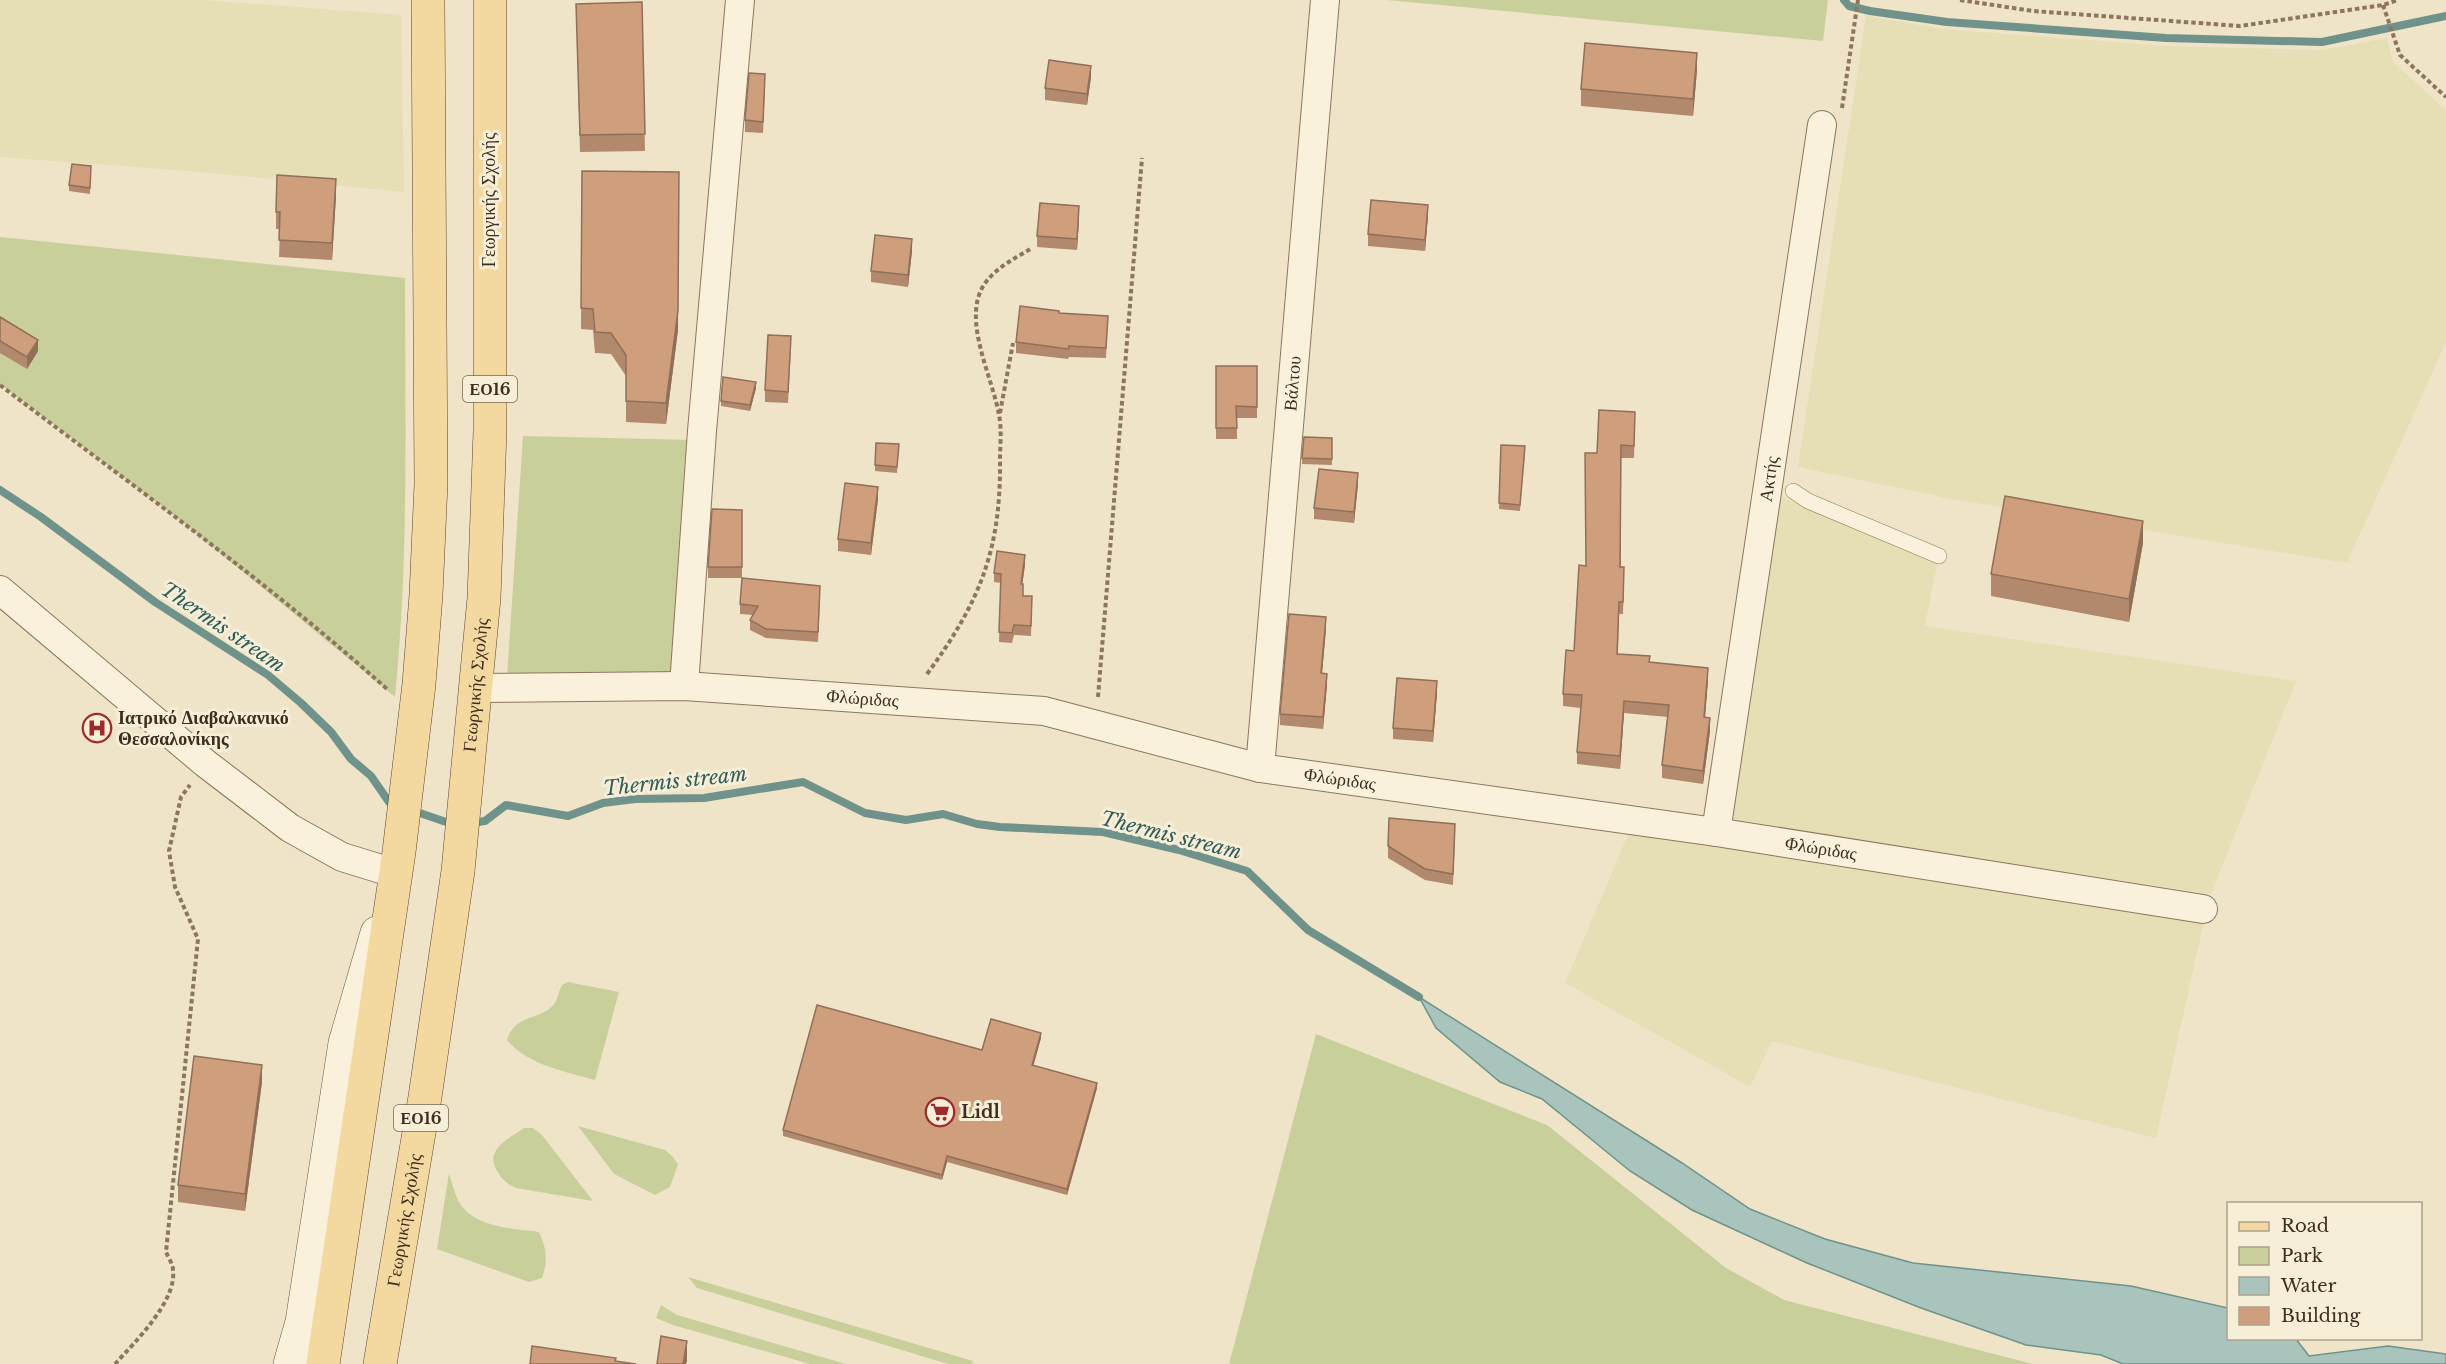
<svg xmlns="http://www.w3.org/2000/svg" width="2446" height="1364" font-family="'Libre Baskerville',serif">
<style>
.farmland{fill:#e6deb5}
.green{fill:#c9cf9b}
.water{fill:#a9c4bc;stroke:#6f938a;stroke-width:1.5}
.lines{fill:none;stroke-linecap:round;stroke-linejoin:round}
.stream{stroke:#6f938a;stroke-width:8}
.lane-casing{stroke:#8d765c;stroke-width:16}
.street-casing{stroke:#8d765c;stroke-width:30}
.secondary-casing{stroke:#6f573f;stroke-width:34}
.primary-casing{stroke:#5b4430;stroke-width:34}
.path{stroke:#8d765c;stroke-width:4;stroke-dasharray:4.5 3;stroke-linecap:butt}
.lane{stroke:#faf1dc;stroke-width:15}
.street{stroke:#faf1dc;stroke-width:28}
.secondary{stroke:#faf1dc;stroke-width:33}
.primary{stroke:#f3d9a0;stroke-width:33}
.wall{fill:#b2896c}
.shaded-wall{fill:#916f58}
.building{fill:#cf9f7d;stroke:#916f58;stroke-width:1.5}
.labels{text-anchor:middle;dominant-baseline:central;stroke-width:6;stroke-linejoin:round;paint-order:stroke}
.shield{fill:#f7eed8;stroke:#756857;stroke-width:1.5}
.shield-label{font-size:16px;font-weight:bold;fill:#3d2e20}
.street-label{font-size:18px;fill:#3d2e20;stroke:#f7eed8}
.poi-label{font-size:18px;font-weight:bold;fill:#3d2e20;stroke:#f7eed8;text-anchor:start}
.water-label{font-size:20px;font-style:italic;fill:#2f5d5a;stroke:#f7eed8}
</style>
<rect width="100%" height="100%" fill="#f0e4c8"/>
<path class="farmland" d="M 0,0 L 205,0 L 401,15 L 404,192 L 189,171 L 0,157 Z
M 1866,16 L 1943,29 L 2166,46 L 2322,50 L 2387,38 L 2393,62 L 2446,110 L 2446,342 L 2347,563 L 1952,499 L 1798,467 Z
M 1777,495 L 1937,564 L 1925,626 L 2296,681 L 2211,894 L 1732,823 Z
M 1630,830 L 2204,921 L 2156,1138 L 1772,1041 L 1750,1087 L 1565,983 Z"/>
<path class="green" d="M 1387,0 L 1828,0 L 1823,41 Z
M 0,237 L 405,278 C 405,418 409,558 395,697 L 181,521 L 0,384 Z
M 523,436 L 694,440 L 678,679 L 507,677 Z
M 568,982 L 619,992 L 595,1080 C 564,1071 528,1065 507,1040 C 516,1012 541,1022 555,1003 C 558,998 559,990 562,985 Z
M 1316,1034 L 1547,1125 L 1726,1268 L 1784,1300 L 2033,1364 L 1229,1364 Z
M 578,1126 L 665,1150 L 673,1157 L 678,1164 L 670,1187 L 655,1195 L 614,1174 Z
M 524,1128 L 533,1128 L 542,1135 L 593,1201 L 516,1188 C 506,1184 501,1178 496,1169 C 485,1149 510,1138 524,1128 Z
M 449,1173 C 452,1182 454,1192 458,1200 C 472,1228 512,1228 539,1232 C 547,1250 548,1260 542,1278 L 529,1282 L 437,1249 Z
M 688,1277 L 973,1361 L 972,1364 L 948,1364 L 697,1288 Z
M 661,1305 L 677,1315 L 846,1364 L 810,1364 L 673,1325 L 656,1318 Z"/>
<path class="water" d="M 1419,997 L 1682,1163 L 1750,1209 L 1825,1239 L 1913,1263 L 2131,1286 L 2228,1308 L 2228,1338 L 2296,1339 L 2309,1356 L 2388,1346 L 2446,1354 L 2446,1364 L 2123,1364 L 2101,1355 L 2026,1345 L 1921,1308 L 1807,1263 L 1692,1210 L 1630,1171 L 1542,1099 L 1500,1082 L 1436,1028 Z"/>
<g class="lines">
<path class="stream" d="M 1844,0 L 1849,6 L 1870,11 L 1947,22 L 2166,38 L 2322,42 L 2446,16
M 0,490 L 41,517 L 155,602 L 268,675 L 301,703 L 331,732 L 351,759 L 371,776 L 389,802 L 399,805
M 411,810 L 455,825
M 471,823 L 485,821 L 506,805 L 568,816 L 603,803 L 635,799 L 704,798 L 803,782 L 865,813 L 906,820 L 943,814 L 977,824 L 1000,827 L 1103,832 L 1179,850 L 1247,871 L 1308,930 L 1419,997"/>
<g class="lane-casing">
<path id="lane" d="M 1793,491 L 1808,501 L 1939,556"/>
</g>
<g class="street-casing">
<g id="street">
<path d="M 0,590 L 205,763 L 290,828 L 342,857 L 394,873"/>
<path d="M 684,686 L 702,431 L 740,0"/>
<path id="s1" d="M 476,688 L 684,686 L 1044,711 L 1260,768 L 1716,832 L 2203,909"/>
<path id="s2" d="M 1260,768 L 1325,0"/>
<path id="s3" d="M 1716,832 L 1822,125"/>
</g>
</g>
<g class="secondary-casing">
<path id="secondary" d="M 290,1364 L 302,1322 L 345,1043 L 377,933"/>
</g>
<g class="primary-casing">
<g id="primary">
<path d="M 323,1364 L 399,852 L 419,684 L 426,595 L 431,484 L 428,0"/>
<path id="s4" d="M 380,1364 L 425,1097 L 458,871 L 484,598 L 490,431 L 490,0"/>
</g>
</g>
<path class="path" d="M 1960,0 L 2033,11 L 2240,26 L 2383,5 L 2398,0
M 2383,5 L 2400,55 L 2446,97
M 1842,108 L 1858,0
M 0,385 C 131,485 266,580 388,690
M 1000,413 L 1013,343
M 927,674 C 980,602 1001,550 1000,460 C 1000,446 1002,429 999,415 C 993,380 967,330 979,295 C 987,272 1012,260 1032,248
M 1098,697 L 1142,158
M 115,1364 C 135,1342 177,1301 173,1270 C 173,1264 168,1257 166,1252 L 198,939 L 175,887 L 169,851 L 181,797 L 190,785"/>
<use href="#lane" class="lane"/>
<use href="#street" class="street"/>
<use href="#secondary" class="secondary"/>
<use href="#primary" class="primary"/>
</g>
<path class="wall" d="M 642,2 L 645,151 L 580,152 L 576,4 Z
M 1697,70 L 1693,116 L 1581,106 L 1581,89 Z
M 1091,77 L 1087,105 L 1045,100 L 1045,88 Z
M 765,86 L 763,133 L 745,132 L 745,120 Z
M 91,166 L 90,194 L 69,191 L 69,185 Z
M 582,171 L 678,330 L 666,424 L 626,422 L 626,376 L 611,354 L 595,353 L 593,330 L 581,329 Z
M 336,196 L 332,260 L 279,257 L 280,229 L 276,229 L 276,212 Z
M 1428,216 L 1425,251 L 1368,246 L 1368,234 Z
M 1079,218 L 1077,250 L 1037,247 L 1037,236 Z
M 912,251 L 908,287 L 871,282 L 871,271 Z
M 1059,313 L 1108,316 L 1106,358 L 1069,357 L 1068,359 L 1016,353 L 1016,342 Z
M 0,317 L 38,351 L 27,369 L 0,353 Z
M 791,348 L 788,403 L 765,402 L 765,390 Z
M 1216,366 L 1257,366 L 1257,418 L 1237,418 L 1237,439 L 1216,439 Z
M 756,388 L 750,411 L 721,406 L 721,401 Z
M 1635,424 L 1634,458 L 1621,458 L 1621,567 L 1624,580 L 1623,614 L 1619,614 L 1618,654 L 1650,662 L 1708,680 L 1705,717 L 1710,731 L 1703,784 L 1662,778 L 1662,765 L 1668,717 L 1624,713 L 1620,769 L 1577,764 L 1577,752 L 1581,708 L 1563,706 L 1563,694 L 1574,651 L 1586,566 L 1597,453 Z
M 1332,438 L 1332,465 L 1302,464 L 1302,458 Z
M 899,444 L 897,473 L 875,471 L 875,465 Z
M 1501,445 L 1525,452 L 1520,511 L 1499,509 Z
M 1358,484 L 1354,523 L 1314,519 L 1314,508 Z
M 878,499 L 871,555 L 838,551 L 838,539 Z
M 742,510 L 742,578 L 708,578 L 708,567 Z
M 2143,543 L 2129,622 L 1991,596 L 1991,574 Z
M 1025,565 L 1022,584 L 1023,596 L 1032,596 L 1031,636 L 1014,635 L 1012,643 L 999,642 L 1001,583 L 994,582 L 994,573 Z
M 820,596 L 818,642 L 766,638 L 750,630 L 750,620 L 753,615 L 740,614 L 740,604 Z
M 1326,629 L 1322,673 L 1327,685 L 1323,729 L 1280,725 L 1280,714 Z
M 1437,693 L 1433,742 L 1393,739 L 1393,728 Z
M 1455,835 L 1453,885 L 1425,880 L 1388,858 L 1388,846 Z
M 1041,1038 L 1033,1065 L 1097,1088 L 1067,1195 L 947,1162 L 942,1180 L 783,1136 L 783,1130 L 982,1050 Z
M 262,1082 L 245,1211 L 178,1202 L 178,1185 Z"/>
<path class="shaded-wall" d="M 1697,53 L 1697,70 L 1693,116 L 1693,99 Z
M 1091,66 L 1091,77 L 1087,105 L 1087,94 Z
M 679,172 L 678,330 L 666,424 L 666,403 Z
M 336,179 L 336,196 L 332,260 L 332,243 Z
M 1428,205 L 1428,216 L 1425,251 L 1425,240 Z
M 1079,206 L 1079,218 L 1077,250 L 1077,239 Z
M 912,239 L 912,251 L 908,287 L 908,275 Z
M 38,340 L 38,351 L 27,369 L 27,357 Z
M 756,382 L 756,388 L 750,411 L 750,405 Z
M 1358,473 L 1358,484 L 1354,523 L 1354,512 Z
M 878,487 L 878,499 L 871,555 L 871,543 Z
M 2143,521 L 2143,543 L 2129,622 L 2129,599 Z
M 1025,555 L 1025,565 L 1021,594 L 1021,584 Z
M 1326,617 L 1326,629 L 1321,685 L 1321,673 Z
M 1708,668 L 1708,680 L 1704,730 L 1704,717 Z
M 1327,674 L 1327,685 L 1323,729 L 1323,717 Z
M 1437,681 L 1437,693 L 1433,742 L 1433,731 Z
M 1624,701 L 1624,713 L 1620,769 L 1620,756 Z
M 1710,718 L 1710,731 L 1703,784 L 1703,771 Z
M 1041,1033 L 1041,1038 L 1032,1071 L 1032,1065 Z
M 262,1065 L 262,1082 L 245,1211 L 245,1194 Z
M 1097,1083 L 1097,1088 L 1067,1195 L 1067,1189 Z
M 947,1156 L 947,1162 L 942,1180 L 942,1175 Z
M 687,1341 L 687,1361 L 686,1364 L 683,1364 Z"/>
<path class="building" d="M 642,2 L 645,134 L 580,135 L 576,4 Z
M 1585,43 L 1697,53 L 1693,99 L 1581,89 Z
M 1049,60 L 1091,66 L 1087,94 L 1045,88 Z
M 749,73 L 765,74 L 763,122 L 745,120 Z
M 72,164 L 91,166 L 90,188 L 69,185 Z
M 582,171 L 679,172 L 678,310 L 666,403 L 626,401 L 626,355 L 611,333 L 595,332 L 593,309 L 581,308 Z
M 277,175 L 336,179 L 332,243 L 279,240 L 280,212 L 276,212 Z
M 1371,200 L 1428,205 L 1425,240 L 1368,234 Z
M 1040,203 L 1079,206 L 1077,239 L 1037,236 Z
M 875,235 L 912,239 L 908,275 L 871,271 Z
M 1020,306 L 1059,311 L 1059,313 L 1108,316 L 1106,348 L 1069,346 L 1068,349 L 1016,342 Z
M 0,317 L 38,340 L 27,357 L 0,341 Z
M 768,335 L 791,336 L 788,392 L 765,390 Z
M 1216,366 L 1257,366 L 1257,407 L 1236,406 L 1237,428 L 1216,428 Z
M 723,377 L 756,382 L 750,405 L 721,401 Z
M 1599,410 L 1635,412 L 1634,446 L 1621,445 L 1620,567 L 1624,567 L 1623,602 L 1619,602 L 1617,654 L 1650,656 L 1649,662 L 1708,668 L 1704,717 L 1710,718 L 1703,771 L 1662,765 L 1669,705 L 1624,701 L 1620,756 L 1577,752 L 1582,695 L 1563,694 L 1566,650 L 1574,651 L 1579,565 L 1586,566 L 1585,453 L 1597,453 Z
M 1304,437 L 1332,438 L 1332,459 L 1302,458 Z
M 876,443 L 899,444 L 897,467 L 875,465 Z
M 1501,445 L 1525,446 L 1520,505 L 1499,503 Z
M 1319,469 L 1358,473 L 1354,512 L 1314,508 Z
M 845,483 L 878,487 L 871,543 L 838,539 Z
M 2005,496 L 2143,521 L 2129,599 L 1991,574 Z
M 712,509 L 742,510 L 742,567 L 708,567 Z
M 997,551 L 1025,555 L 1021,584 L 1023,584 L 1023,596 L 1032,596 L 1031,626 L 1014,625 L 1012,633 L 999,632 L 1001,574 L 994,573 Z
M 742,578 L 820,586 L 818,632 L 766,629 L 750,620 L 758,606 L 740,604 Z
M 1289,614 L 1326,617 L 1321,673 L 1327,674 L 1323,717 L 1280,714 Z
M 1397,678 L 1437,681 L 1433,731 L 1393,728 Z
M 1389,818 L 1455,824 L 1453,874 L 1425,869 L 1388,846 Z
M 817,1005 L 982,1050 L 991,1019 L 1041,1033 L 1032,1065 L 1097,1083 L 1067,1189 L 947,1156 L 942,1175 L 783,1130 Z
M 194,1056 L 262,1065 L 245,1194 L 178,1185 Z
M 661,1336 L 687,1341 L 683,1364 L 657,1364 Z
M 532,1346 L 616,1358 L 615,1361 L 636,1364 L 530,1364 Z"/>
<defs>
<g id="hospital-ring" transform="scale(1.5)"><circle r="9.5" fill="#f7eed8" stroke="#9e2a2b" stroke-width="1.5"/><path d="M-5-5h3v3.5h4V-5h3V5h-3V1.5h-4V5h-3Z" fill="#9e2a2b"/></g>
<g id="supermarket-ring" transform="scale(1.5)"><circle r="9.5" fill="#f7eed8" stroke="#9e2a2b" stroke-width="1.5"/><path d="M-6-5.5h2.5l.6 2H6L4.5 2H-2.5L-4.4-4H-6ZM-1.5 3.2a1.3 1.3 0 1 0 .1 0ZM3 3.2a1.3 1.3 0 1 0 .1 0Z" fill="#9e2a2b"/></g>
</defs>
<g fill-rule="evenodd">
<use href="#hospital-ring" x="97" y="728"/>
<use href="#supermarket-ring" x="940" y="1112"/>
</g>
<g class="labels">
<g class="shield">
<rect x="463" y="376" width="54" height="26" rx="4.5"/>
<rect x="394" y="1105" width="54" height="26" rx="4.5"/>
</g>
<g class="shield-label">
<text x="490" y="389">ΕΟ16</text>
<text x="421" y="1118">ΕΟ16</text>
</g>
<g class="street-label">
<text transform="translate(489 200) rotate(-90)">Γεωργικής Σχολής</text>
<text stroke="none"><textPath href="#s2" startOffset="386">Βάλτου</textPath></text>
<text stroke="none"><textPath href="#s3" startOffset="357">Ακτής</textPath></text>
<text stroke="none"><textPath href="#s4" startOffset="686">Γεωργικής Σχολής</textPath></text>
<text stroke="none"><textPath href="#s1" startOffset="387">Φλώριδας</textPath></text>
<text stroke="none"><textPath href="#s1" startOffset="873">Φλώριδας</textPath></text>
<text stroke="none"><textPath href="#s1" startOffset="1359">Φλώριδας</textPath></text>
<text stroke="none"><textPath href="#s4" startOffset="146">Γεωργικής Σχολής</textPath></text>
</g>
<g class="poi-label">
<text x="118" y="718">Ιατρικό Διαβαλκανικό<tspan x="118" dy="21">Θεσσαλονίκης</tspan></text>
<text x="961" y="1112">Lidl</text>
</g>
<g class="water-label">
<text transform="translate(223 627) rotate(34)">Thermis stream</text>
<text transform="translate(675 781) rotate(-6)">Thermis stream</text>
<text transform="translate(1171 835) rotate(14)">Thermis stream</text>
</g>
</g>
<rect x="2227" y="1202" width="195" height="138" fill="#f7eed8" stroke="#ada18e" stroke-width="1.5"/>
<rect x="2239" y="1222" width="30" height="9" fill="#f3d9a0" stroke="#ada18e" stroke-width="1.5"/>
<text x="2281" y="1232" font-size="18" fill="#3d2e20">Road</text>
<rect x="2239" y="1247" width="30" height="18" fill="#c9cf9b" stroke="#ada18e" stroke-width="1.5"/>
<text x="2281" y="1262" font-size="18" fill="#3d2e20">Park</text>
<rect x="2239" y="1277" width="30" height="18" fill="#a9c4bc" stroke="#ada18e" stroke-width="1.5"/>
<text x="2281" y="1292" font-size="18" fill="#3d2e20">Water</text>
<rect x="2239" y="1307" width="30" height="18" fill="#cf9f7d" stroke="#ada18e" stroke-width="1.5"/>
<text x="2281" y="1322" font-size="18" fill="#3d2e20">Building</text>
</svg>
